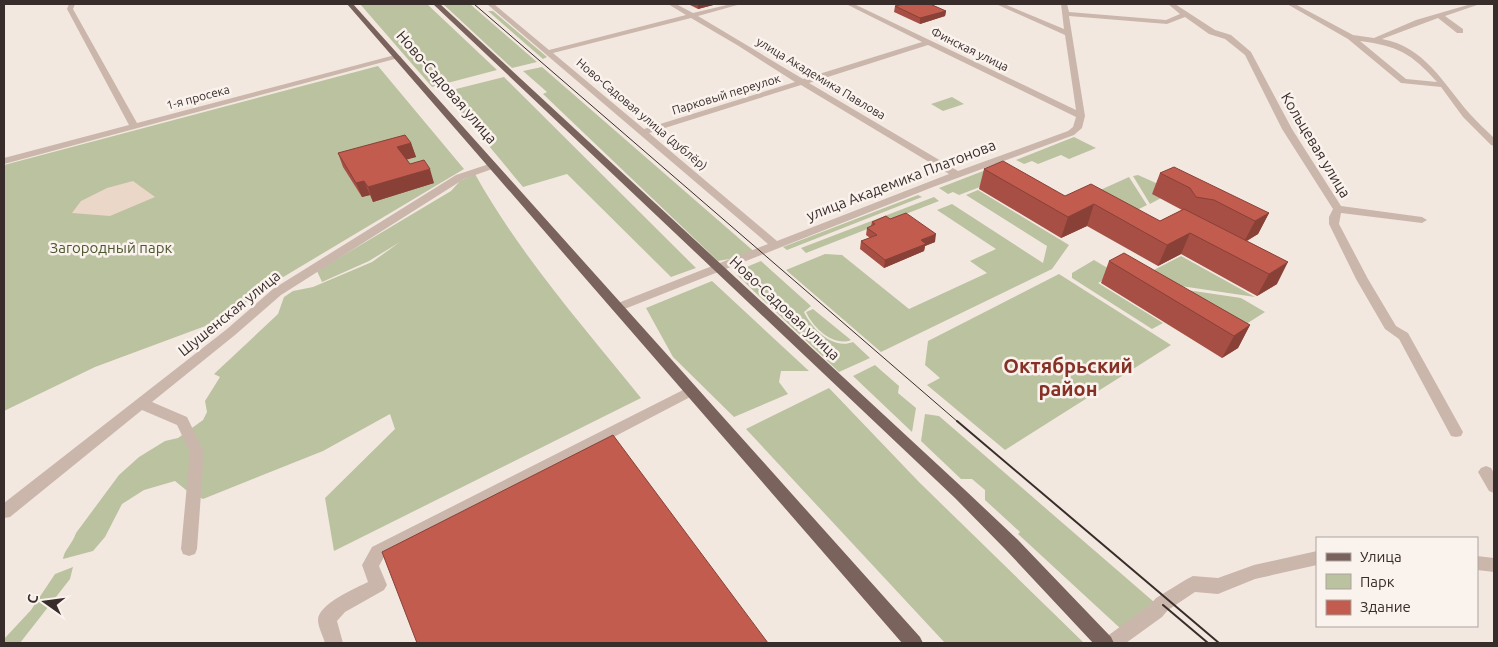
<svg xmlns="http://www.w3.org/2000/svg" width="1498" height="647" font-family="Ubuntu,sans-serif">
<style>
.green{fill:#bbc2a0}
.plaza{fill:#ead7c8}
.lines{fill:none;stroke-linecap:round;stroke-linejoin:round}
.minor{fill:#cbb6ac;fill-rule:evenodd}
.major{fill:#7a635c;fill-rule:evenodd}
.tram-far1{stroke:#392d2b;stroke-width:1}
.tram{stroke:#392d2b;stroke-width:2}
.wall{fill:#a74f44}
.shaded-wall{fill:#884037}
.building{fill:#c25c4f;stroke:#884037}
.labels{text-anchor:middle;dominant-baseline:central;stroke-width:5;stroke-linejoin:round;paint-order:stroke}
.far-street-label{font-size:12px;fill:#392d2b;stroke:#faf2ed}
.street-label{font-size:15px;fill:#392d2b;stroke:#faf2ed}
.park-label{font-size:15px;fill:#4d572f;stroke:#faf2ed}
.district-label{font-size:20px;font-weight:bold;fill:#863126;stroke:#faf2ed}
</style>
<rect width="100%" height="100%" fill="#f3e8e0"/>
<path class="green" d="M 360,4 L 427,4 L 497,70 L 432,87 Z
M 443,4 L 470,4 L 537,62 L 512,68 Z
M 488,11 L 493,11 L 547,57 L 543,59 Z
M 378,66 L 464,169 L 253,295 L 235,315 L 95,367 L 4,411 L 4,165 Z
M 542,67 L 757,254 L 718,261 L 543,94 L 547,92 L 523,71 Z
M 504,77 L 696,268 L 671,277 L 567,174 L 523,187 L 444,92 Z
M 952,97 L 964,104 L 943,111 L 931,104 Z
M 1074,137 L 1096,148 L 1069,159 L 1061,155 L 1038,164 L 1032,161 L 1024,164 L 1016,160 Z
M 991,168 L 1006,177 L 959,195 L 953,192 L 948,194 L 939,188 Z
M 475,174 C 520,255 583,326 641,398 L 334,551 L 325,498 L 395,429 L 390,414 L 323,451 L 203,499 L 186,490 L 175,481 L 144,490 L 122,504 L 105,537 L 93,551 L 63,559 C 64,550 73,543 76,533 L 119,475 L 139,457 L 165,441 L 178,438 L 203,420 L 207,412 L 205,401 L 220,377 L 214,374 L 278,314 L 284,297 L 293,291 L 313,287 L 372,262 L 400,242 L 369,261 L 322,282 L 317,271 L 451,191 L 460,181 Z
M 1138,175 L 1165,187 L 1152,193 L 1161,198 L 1150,204 L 1133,176 Z
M 1129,177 L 1147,205 L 1135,211 L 1098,191 Z
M 978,190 L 1069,245 L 1052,269 L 881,352 L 786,270 L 825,254 L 842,255 L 909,309 L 987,273 L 970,261 L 996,249 L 937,210 L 952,204 L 1043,263 L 1047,246 L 966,195 Z
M 918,195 L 922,197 L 787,250 L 783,247 Z
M 934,197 L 939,201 L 806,253 L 801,248 Z
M 1181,256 L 1255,297 L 1167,284 L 1148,273 Z
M 1094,260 L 1116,273 L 1098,283 L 1163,323 L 1152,329 L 1072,278 L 1072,273 Z
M 761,261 L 811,306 L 804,312 C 812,329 833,350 853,342 L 870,358 L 839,372 L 737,275 L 739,270 Z
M 1059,274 L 1171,345 L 1005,450 L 927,385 L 940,378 L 925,365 L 928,341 Z
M 712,281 L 809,371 L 781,371 L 779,382 L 788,394 L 734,417 L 673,357 L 646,308 Z
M 1167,287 L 1241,298 L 1265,312 L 1240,328 Z
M 813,309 L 851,340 C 834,347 813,328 806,312 Z
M 875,365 L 899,386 L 898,393 L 916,408 L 912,432 L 853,376 Z
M 829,388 L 919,482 L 1084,643 L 945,643 L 746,429 Z
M 925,414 L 939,416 L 1154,602 L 1121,629 L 1018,534 L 1020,532 L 985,500 L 985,490 L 972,479 L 961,479 L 921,441 Z
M 73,567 L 70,579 L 20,643 L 4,643 L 4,639 L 31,610 L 55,574 Z"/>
<path class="plaza" d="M 133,181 L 155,197 L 110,216 L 72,213 L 81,201 L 107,188 Z"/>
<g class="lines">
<path class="minor" d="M 69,4 L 75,4 L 73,9 L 137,123 L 395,55 L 402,57 L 4,164 L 4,158 L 129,125 L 67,9 Z
M 487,4 L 494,4 L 549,50 L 686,15 L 668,4 L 676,4 L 693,13 L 731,4 L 741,4 L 698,16 L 803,79 L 922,42 L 846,4 L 854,4 L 1076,110 L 1065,35 L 996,4 L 1004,4 L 1064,29 L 1061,4 L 1067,4 L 1069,12 L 1166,20 L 1180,14 L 1168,4 L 1175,4 L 1215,30 L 1231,35 L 1251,52 L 1292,129 L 1341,206 L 1422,217 L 1427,220 L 1422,223 L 1341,213 L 1339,224 L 1368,279 L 1396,326 L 1408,333 L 1463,432 L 1461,436 L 1456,437 L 1451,436 L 1399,339 L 1385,329 L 1356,279 L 1329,224 L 1329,217 L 1333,209 L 1282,129 L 1245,55 L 1225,39 L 1209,34 L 1185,17 L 1167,24 L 1069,16 L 1085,116 L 1082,128 L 1074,135 L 933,187 L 617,312 L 611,308 L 613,305 L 768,244 ZM 691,18 L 737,45 L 795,82 L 644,129 L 553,53 ZM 928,45 L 1076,117 L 1073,127 L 1068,131 L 958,171 L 809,83 ZM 801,85 L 949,174 L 777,241 L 649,133 Z
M 1287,4 L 1295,4 L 1353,35 L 1374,38 L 1416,20 L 1471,4 L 1480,4 L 1445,16 L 1463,29 L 1463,33 L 1457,33 L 1438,18 L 1382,39 C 1424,46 1444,84 1469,113 C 1477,122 1486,130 1494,138 L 1494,146 L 1491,145 L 1463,117 L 1441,87 L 1401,83 L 1348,39 ZM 1360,41 C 1398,46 1411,53 1437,82 L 1406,79 Z
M 492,163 L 497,166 L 495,168 L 464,179 L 281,295 L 235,335 L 152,402 L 187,417 L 204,452 L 197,549 L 195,554 L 189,556 L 183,554 L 181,549 L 190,452 L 177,425 L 142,410 L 10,517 L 4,518 L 4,503 L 227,329 L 273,289 L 456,175 Z
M 691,386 L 696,388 L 698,391 L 696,394 L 384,557 L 379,566 L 387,585 L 384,590 L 345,612 L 337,621 L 343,643 L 325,643 C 323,636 318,627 318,620 C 318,604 356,588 368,582 L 362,565 L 372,547 Z
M 1486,466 L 1491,468 L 1494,473 L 1494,493 L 1489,491 L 1478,472 L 1481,468 Z
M 1317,551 L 1317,565 L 1255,579 L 1218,594 L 1195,592 L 1168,610 L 1162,617 L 1126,643 L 1103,643 L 1106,637 L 1150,605 L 1156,598 L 1187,579 L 1193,576 L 1218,578 L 1254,565 Z
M 1477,556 L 1494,558 L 1494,572 L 1477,570 Z"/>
<path class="major" d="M 347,4 L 353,4 L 920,637 L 923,643 L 902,643 Z
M 433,4 L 440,4 L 965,490 L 1018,540 L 1111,637 L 1114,643 L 1093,643 L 1006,550 L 955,498 Z"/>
<path class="tram-far1" d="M 474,4 L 958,422"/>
<path class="tram" d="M 957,421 L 1219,643
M 1163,605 L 1208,643"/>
</g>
<path class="wall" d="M 688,4 L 717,4 L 698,9 Z
M 895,6 L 946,11 L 945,16 L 920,24 L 894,12 Z
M 411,143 L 416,157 L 406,159 L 410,164 L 434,183 L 373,202 L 370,195 L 362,197 L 343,167 L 338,153 Z
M 984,169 L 1065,196 L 1160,221 L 1182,210 L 1152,194 L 1160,173 L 1269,213 L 1258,234 L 1247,241 L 1277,284 L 1257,296 L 1181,254 L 1158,266 L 1087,226 L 1061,238 L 979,189 Z
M 890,219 L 935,242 L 925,246 L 924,251 L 884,268 L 860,249 L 861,241 L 870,238 L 866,235 L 867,228 L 871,226 L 872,222 Z
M 1109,261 L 1250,325 L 1238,348 L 1222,358 L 1101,283 Z"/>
<path class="shaded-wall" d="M 698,4 L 717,4 L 698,9 Z
M 946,11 L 945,16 L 920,24 L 920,18 Z
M 411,143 L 416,157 L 402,161 L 397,147 Z
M 430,169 L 434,183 L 373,202 L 368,187 Z
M 364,181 L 370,195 L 362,197 L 356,183 Z
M 1094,204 L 1087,226 L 1061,238 L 1068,217 Z
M 1269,213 L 1258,234 L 1244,242 L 1255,221 Z
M 1190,233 L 1181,254 L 1158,266 L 1167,245 Z
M 936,234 L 935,242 L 925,246 L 924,251 L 884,268 L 885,260 L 921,240 Z
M 1288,262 L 1277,284 L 1257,296 L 1269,274 Z
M 1250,325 L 1238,348 L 1222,358 L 1234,336 Z"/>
<path class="building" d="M 904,4 L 930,4 L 946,11 L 920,18 L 895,6 Z
M 405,135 L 411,143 L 397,147 L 410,164 L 424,160 L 430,169 L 368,187 L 364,181 L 356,183 L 338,153 Z
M 1003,161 L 1065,196 L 1091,184 L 1160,221 L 1184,209 L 1288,262 L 1269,274 L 1190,233 L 1167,245 L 1094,204 L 1068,217 L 984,169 Z
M 1174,167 L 1269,213 L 1255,221 L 1214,200 L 1196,197 L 1190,188 L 1160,173 Z
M 906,213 L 936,234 L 921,240 L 926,244 L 885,260 L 861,241 L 877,235 L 867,228 L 875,224 L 872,222 L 886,216 L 890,219 Z
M 1124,253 L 1250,325 L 1234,336 L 1109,261 Z
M 613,435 L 768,643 L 417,643 L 382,552 Z"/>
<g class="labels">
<g class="far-street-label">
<text transform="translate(970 49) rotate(26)">Финская улица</text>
<text transform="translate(821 78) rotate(31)">улица Академика Павлова</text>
<text transform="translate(726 94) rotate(-17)">Парковый переулок</text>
<text transform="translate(198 97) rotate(-15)">1-я просека</text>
<text transform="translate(642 114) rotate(40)">Ново-Садовая улица (дублёр)</text>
</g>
<g class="street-label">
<text transform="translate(447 87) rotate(49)">Ново-Садовая улица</text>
<text transform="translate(1316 145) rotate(59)">Кольцевая улица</text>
<text transform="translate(901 180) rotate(-21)">улица Академика Платонова</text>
<text transform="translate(785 308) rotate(43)">Ново-Садовая улица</text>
<text transform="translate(229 313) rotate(-39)">Шушенская улица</text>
</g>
<g class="park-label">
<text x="111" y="247">Загородный парк</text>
</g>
<g class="district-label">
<text x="1068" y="365">Октябрьский<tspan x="1068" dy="23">район</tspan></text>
</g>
</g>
<rect width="1498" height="647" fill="none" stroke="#392d2b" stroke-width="10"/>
<rect x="1316" y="537" width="162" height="90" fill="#faf2ed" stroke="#ada39f"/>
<rect x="1326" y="553" width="25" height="8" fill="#7a635c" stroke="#ada39f"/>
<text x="1360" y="562" font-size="15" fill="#392d2b">Улица</text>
<rect x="1326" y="574" width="25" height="15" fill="#bbc2a0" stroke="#ada39f"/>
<text x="1360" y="587" font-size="15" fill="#392d2b">Парк</text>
<rect x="1326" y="600" width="25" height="15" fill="#c25c4f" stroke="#ada39f"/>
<text x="1360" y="612" font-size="15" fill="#392d2b">Здание</text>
<g transform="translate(45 602) rotate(284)" stroke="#faf2ed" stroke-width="4" paint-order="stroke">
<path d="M0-4L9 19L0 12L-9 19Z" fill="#392d2b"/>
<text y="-8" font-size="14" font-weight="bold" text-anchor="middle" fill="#392d2b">С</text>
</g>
</svg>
